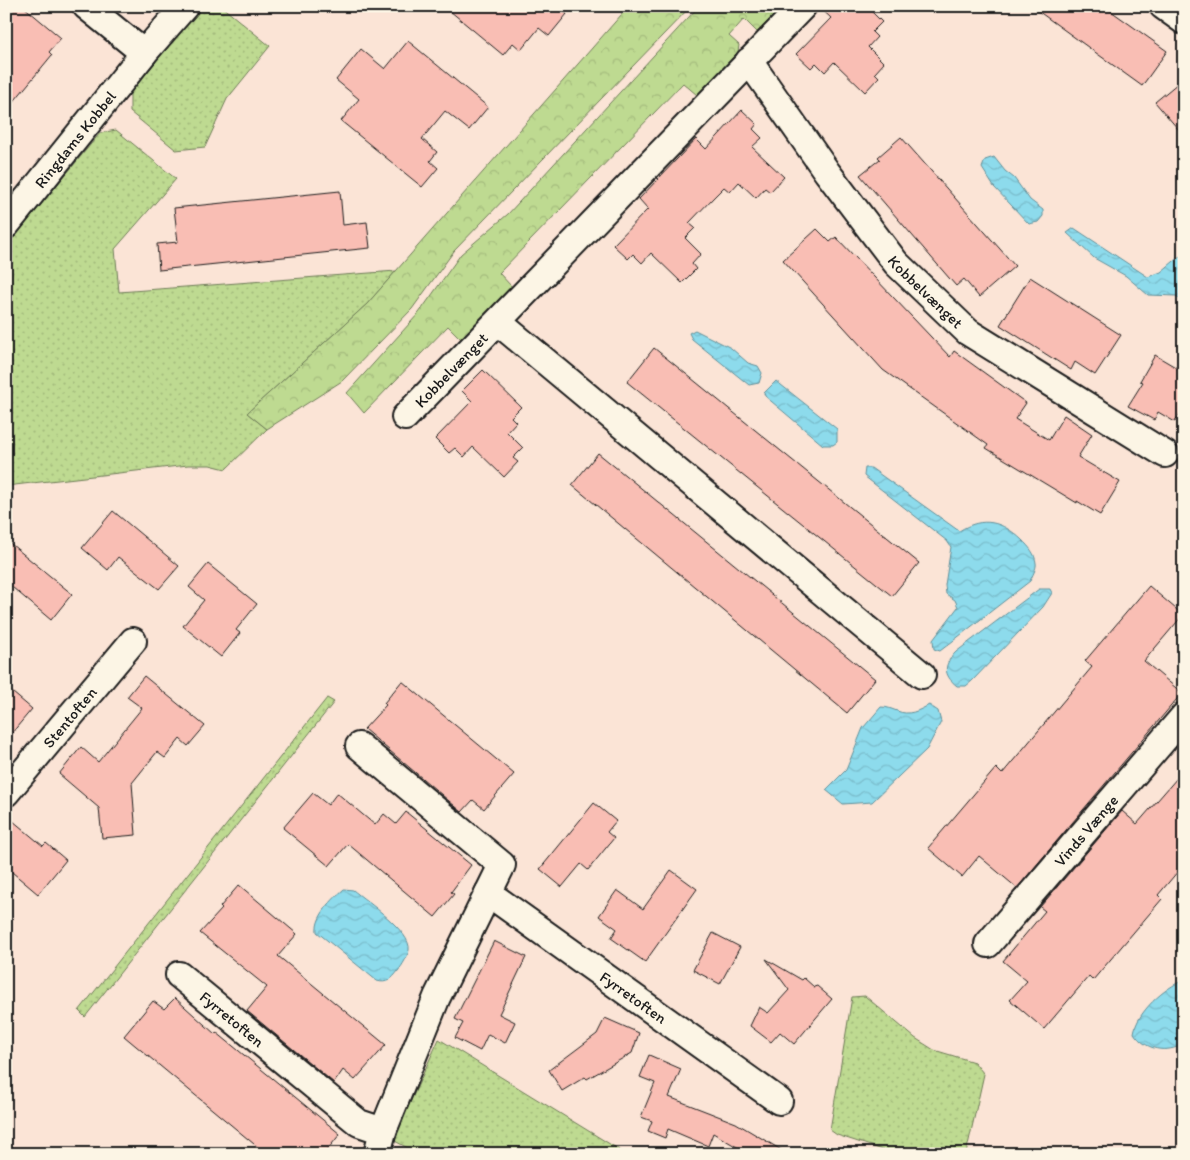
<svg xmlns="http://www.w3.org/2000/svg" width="1190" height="1160" font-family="Itim,sans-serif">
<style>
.grass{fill:url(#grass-dots);stroke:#6d7b56}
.forest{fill:url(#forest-crowns);stroke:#6d7b56}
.water{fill:url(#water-waves);stroke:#608f99}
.building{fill:#f9beb4;stroke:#1c1c1c}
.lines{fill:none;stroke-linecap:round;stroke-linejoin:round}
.minor-casing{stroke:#1c1c1c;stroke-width:30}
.minor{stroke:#fcf5e5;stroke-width:26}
.labels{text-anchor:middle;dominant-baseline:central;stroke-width:4.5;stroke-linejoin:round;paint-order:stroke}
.street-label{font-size:16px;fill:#1c1c1c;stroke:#fcf5e5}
</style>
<defs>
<pattern id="grass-dots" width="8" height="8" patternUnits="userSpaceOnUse" patternTransform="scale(1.25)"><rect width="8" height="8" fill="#beda91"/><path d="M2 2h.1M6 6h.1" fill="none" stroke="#a3ba7c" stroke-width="1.8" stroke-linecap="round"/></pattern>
<pattern id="forest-crowns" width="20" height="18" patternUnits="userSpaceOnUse" patternTransform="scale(1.25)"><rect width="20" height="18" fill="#beda91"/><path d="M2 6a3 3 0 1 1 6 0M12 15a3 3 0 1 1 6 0" fill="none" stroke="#a3ba7c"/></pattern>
<pattern id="water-waves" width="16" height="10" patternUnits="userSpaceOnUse" patternTransform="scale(1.25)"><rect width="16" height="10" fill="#8ddbec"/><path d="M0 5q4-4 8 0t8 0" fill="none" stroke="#79bbca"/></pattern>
</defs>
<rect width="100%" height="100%" fill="#fbe4d6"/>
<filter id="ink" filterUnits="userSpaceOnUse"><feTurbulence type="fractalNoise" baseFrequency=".02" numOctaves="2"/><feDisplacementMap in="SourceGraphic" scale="10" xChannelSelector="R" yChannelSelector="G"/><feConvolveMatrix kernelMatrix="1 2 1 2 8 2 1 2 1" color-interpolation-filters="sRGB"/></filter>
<g filter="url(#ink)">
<path class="grass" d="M 221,6 L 270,46 L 227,99 L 205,147 L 176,150 L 130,112 L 130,93 L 201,7 Z
M 116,130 L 176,179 L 115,249 L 119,292 L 396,271 L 367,304 L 247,413 L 267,429 L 226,469 L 210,465 L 188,465 L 6,486 L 6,247 L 100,133 Z
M 327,698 L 334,702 L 85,1017 L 79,1011 Z
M 865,996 L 915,1038 L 934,1050 L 974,1062 L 984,1074 L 966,1154 L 895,1154 L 837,1135 L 830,1130 L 852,997 Z
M 439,1039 L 626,1154 L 419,1154 L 393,1140 Z"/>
<path class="forest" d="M 629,6 L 691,6 L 454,251 L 412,309 L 342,381 L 267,429 L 247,413 L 367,304 Z
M 699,6 L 765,6 L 774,15 L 757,32 L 744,19 L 729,36 L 739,45 L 738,52 L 697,95 L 683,83 L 499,273 L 512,287 L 461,339 L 448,326 L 364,413 L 347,393 L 419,313 L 461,254 L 508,214 Z"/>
<path class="water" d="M 994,157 L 1005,171 L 1014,178 L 1030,200 L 1043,210 L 1043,216 L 1038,222 L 1029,224 L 994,187 L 982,168 L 985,160 Z
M 1074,228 L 1148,277 L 1161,272 L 1180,256 L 1184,255 L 1184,302 L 1176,296 L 1148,295 L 1126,276 L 1094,258 L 1067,233 Z
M 695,330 L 731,348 L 748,363 L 758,366 L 762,373 L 759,383 L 749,385 L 692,339 L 689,333 Z
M 776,381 L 837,429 L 837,442 L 833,445 L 823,445 L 765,396 L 764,393 Z
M 865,468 L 871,468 L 959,531 C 983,516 1002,521 1022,540 C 1029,547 1035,553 1036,563 C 1037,568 1032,576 1030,581 L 940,651 L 934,649 L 933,640 L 958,607 L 955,600 L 946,594 L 945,585 L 951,547 L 947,541 L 864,476 Z
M 1039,589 L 1050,589 L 1052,593 L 1043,607 L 972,681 L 966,686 L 957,686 C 942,674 944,664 956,652 Z
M 929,705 L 938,711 L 941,722 L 927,749 L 872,802 L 843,804 L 826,790 L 846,770 L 863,728 L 881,707 C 888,707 891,709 897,711 C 909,716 918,711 929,705 Z
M 344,889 L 353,890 C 366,901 412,932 409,950 C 408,956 402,966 398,971 C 392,979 387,984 377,981 L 317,932 C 315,916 333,899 344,889 Z
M 1184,980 L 1184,1044 C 1166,1054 1145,1050 1134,1033 C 1137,1012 1164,988 1184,980 Z"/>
<path class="building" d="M 6,6 L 23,6 L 61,38 L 49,52 L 52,55 L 6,111 Z
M 444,6 L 557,6 L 567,14 L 549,36 L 539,28 L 521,50 L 513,43 L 503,55 Z
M 818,6 L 866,6 L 882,22 L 872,32 L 877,37 L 868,47 L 884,63 L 875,73 L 879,77 L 865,92 L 834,62 L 825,72 L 816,63 L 811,68 L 796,54 L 831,18 Z
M 1031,6 L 1104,6 L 1167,51 L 1142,86 Z
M 408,41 L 488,107 L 469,130 L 445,111 L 422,139 L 437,152 L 430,161 L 438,168 L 422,187 L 341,121 L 359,99 L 336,80 L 361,49 L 385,69 Z
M 1184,78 L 1184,136 L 1155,102 Z
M 742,110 L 757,124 L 753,129 L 762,138 L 752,147 L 784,177 L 770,192 L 765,188 L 756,198 L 739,182 L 730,192 L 724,187 L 714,197 L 689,223 L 695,228 L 685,238 L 701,254 L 692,264 L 696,269 L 682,283 L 651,253 L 642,263 L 633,254 L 628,259 L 613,245 L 648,209 L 639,199 L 696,139 L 706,149 Z
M 901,137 L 1015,266 L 979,297 L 964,279 L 956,286 L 860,175 L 880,159 L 878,157 Z
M 340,191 L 343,225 L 367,222 L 370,248 L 159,270 L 157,244 L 178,242 L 174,208 Z
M 817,229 L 830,242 L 836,237 L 950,357 L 954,351 L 1026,403 L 1015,419 L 1049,440 L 1064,415 L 1092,434 L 1078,457 L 1120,482 L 1100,515 L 1077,501 L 1077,503 L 986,448 L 988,445 L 883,370 L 783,260 Z
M 1030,277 L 1121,335 L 1095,375 L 1075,362 L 1071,370 L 1000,325 Z
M 654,348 L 919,563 L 892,596 L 627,382 Z
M 1155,355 L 1184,372 L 1184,407 L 1175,422 L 1158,412 L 1154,420 L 1128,406 L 1143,382 L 1140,381 Z
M 483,370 L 521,407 L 511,417 L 516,422 L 507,432 L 523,448 L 513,458 L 518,462 L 504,477 L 473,447 L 464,457 L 455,448 L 449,453 L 435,439 L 472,401 L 462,391 Z
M 598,453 L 875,679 L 847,713 L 572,485 Z
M 113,511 L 179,566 L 159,589 L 118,557 L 108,570 L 82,548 Z
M 6,540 L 72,594 L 51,620 L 6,582 Z
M 208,564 L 257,604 L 236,630 L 240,633 L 221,657 L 183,626 L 204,600 L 189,587 Z
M 1149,586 L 1183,615 L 1144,661 L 1182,693 L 1017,888 L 979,856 L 962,877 L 928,848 L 996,768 L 1002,774 L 1092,667 L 1085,661 Z
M 144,676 L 205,726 L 188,746 L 180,739 L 165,758 L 157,752 L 132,783 L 136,835 L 102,838 L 99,808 L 59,774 L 81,747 L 98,762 L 142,708 L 127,697 Z
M 402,681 L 514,774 L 484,809 L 473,800 L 462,812 L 364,729 L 386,705 L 384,703 Z
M 6,687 L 32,709 L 6,740 Z
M 1184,770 L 1184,864 L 1158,895 L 1162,899 L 1093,980 L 1089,976 L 1044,1029 L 1010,1000 L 1027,981 L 1003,961 L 1045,911 L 1040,907 L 1122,811 L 1137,824 Z
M 313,793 L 328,805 L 337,793 L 375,825 L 384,814 L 396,824 L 406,812 L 471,865 L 451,892 L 454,894 L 435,917 L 348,844 L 329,866 L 283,828 Z
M 594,803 L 616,821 L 607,832 L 614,838 L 588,870 L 581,864 L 562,887 L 540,869 Z
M 6,815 L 43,846 L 46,843 L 66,860 L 38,894 L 6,867 Z
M 671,870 L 697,889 L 645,962 L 611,938 L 617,929 L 599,916 L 617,890 L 643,909 Z
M 239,885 L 297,934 L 278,956 L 386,1045 L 355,1080 L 343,1070 L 334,1083 L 247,1011 L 267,987 L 200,933 L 222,909 L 220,907 Z
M 713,933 L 740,947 L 720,984 L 693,970 Z
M 494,941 L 526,957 L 499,1014 L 515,1022 L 505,1043 L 488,1034 L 480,1051 L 455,1038 L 463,1023 L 455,1019 Z
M 766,959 L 802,980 L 804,978 L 814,987 L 817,986 L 832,999 L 794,1044 L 780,1032 L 771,1042 L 750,1026 L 759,1007 L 768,1013 L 789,990 Z
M 175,998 L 215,1034 L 216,1032 L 340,1134 L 324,1154 L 266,1154 L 124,1036 L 153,1001 L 164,1009 Z
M 605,1018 L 639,1033 L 632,1053 L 587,1079 L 585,1077 L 562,1091 L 549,1070 L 597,1034 Z
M 649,1055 L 681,1069 L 669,1097 L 736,1123 L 788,1154 L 749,1154 L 713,1133 L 708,1146 L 668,1129 L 665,1138 L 648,1131 L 652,1121 L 641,1117 L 655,1083 L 640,1077 Z"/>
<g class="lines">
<g class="minor-casing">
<g id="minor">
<path d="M 86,6 L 144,53"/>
<path d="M 1163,6 L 1184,21"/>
<path id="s1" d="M 749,61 L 827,172 L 896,263 L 968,332 L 1165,454"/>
<path id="s2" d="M 6,225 L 144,53 L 185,6"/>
<path d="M 498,322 L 922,675"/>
<path id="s3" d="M 405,417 L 803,6"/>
<path d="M 359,746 L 502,865 L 437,997 L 383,1131 L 377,1154"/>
<path id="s4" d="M 6,793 L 133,641"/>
<path id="s5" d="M 488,893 L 779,1101"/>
<path id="s6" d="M 988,944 L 1184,716"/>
<path id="s7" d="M 179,975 L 359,1123 L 383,1131"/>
</g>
</g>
<use href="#minor" class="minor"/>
</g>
</g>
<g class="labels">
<g class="street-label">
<text stroke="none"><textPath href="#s2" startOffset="110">Ringdams Kobbel</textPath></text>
<text stroke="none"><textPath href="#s1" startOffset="291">Kobbelvænget</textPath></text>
<text stroke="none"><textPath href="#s3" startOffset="66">Kobbelvænget</textPath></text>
<text stroke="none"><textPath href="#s4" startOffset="99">Stentoften</textPath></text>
<text stroke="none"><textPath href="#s6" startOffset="150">Vinds Vænge</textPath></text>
<text stroke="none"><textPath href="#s5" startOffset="179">Fyrretoften</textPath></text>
<text stroke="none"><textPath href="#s7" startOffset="69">Fyrretoften</textPath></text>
</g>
</g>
<rect width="1190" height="1160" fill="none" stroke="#fcf5e5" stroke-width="25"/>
<rect x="12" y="12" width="1165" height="1135" fill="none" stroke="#1c1c1c" stroke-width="2" filter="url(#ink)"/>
</svg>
